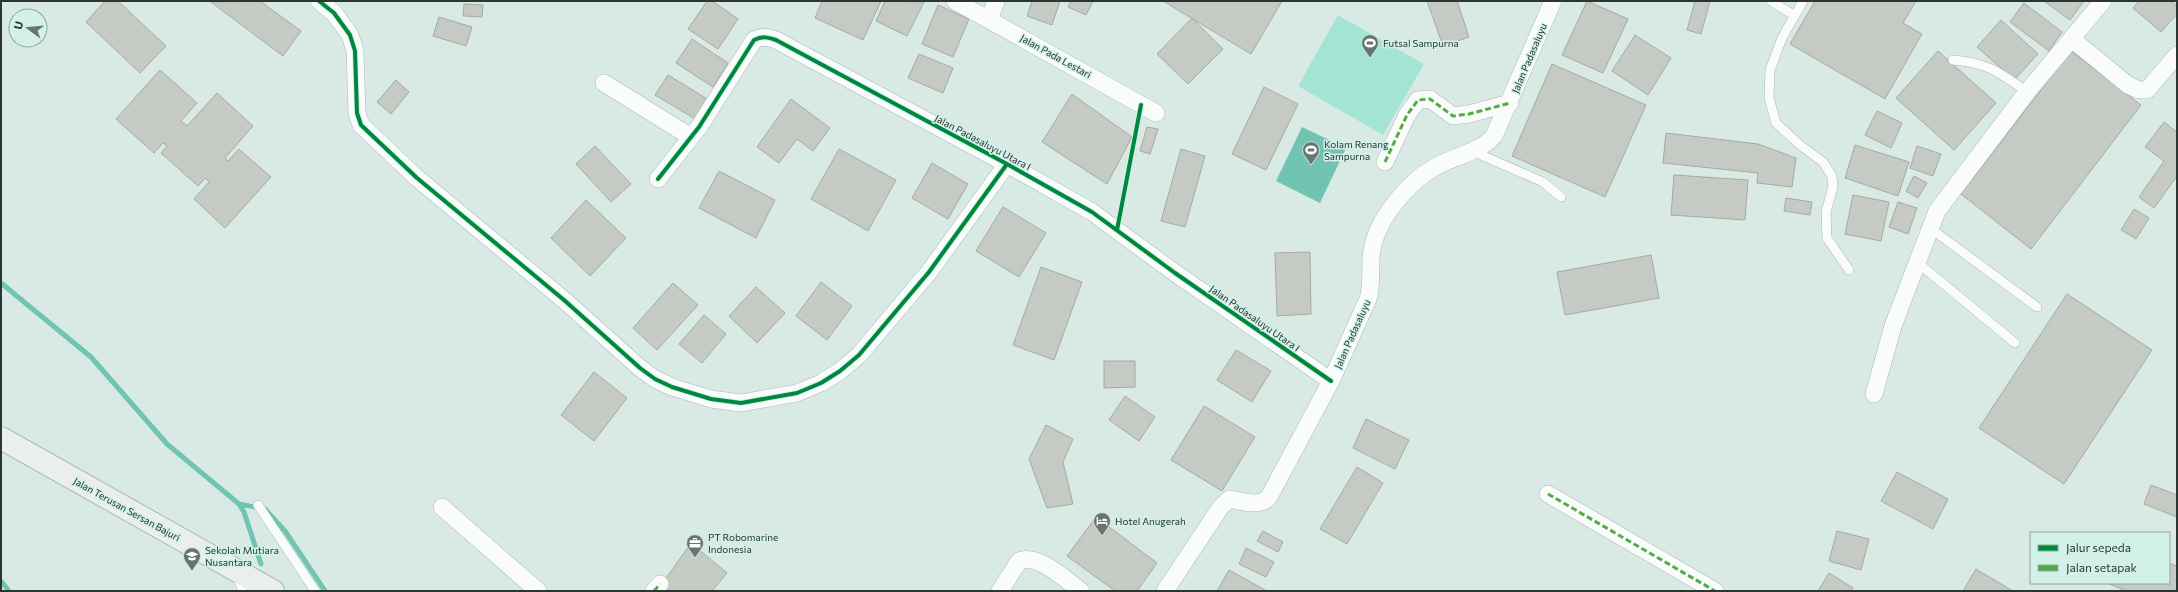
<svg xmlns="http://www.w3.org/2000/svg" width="2178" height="592" font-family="Commissioner,sans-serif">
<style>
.green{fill:#a4e4d5}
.water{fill:#71c4b2}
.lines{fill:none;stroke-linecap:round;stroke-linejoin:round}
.stream{stroke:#71c4b2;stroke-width:5}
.building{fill:#c6cac4;stroke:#a6a9a4}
.service-casing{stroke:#abb8b4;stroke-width:10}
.minor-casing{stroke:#abb8b4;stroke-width:18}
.secondary-casing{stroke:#abb8b4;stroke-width:24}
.service{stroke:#f9fcfb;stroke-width:9}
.minor{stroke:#f9fcfb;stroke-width:17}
.secondary{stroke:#eaefee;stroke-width:22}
.quiet{stroke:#53ac45;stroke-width:3;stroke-dasharray:6 3;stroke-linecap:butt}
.cycleway-casing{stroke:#d2f1e8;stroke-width:6}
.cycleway{stroke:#00873e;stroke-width:4}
.labels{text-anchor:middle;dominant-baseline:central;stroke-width:3;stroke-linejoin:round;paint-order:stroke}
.poi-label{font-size:10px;fill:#2a3633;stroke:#d2f1e8;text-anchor:start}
.street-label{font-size:10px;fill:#2a3633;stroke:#d2f1e8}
</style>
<rect width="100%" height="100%" fill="#d9eae5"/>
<path class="green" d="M 1338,15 L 1424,64 L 1383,135 L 1298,86 Z"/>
<path class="water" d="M 1302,127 L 1346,148 L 1320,203 L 1276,181 Z"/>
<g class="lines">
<path class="stream" d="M 1,283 L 91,357 L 167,444 L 239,504 L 244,512 L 261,564
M 239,504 L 265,509 L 285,531 L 325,591
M 1,581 L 9,591"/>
</g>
<path class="building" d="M 105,1 L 118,1 L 166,46 L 140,73 L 86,22 Z
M 260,1 L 301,31 L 283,56 L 211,2 Z
M 707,1 L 712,1 L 738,19 L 718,49 L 688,29 Z
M 822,1 L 881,1 L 863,40 L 815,18 Z
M 885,1 L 924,2 L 907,36 L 876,21 Z
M 1032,1 L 1060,1 L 1052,25 L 1027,16 Z
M 1071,1 L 1093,1 L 1086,15 L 1068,7 Z
M 1163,1 L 1282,1 L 1251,54 Z
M 1427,1 L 1457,1 L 1469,37 L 1443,46 Z
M 1587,1 L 1628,19 L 1603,73 L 1562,55 Z
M 1695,1 L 1710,1 L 1701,34 L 1687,30 Z
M 1815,1 L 1916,1 L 1903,23 L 1922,34 L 1885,99 L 1790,44 Z
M 2044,1 L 2084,1 L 2070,20 Z
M 2139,1 L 2171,1 L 2177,6 L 2177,14 L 2161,32 L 2133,8 Z
M 2024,3 L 2062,32 L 2049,51 L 2010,22 Z
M 464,4 L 483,5 L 482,17 L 463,16 Z
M 938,5 L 969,19 L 953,57 L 922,44 Z
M 439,17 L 472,27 L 466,46 L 433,36 Z
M 1192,18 L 1223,49 L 1188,84 L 1157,54 Z
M 2001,20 L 2038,54 L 2014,80 L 1977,47 Z
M 1635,35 L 1671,58 L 1648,95 L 1612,71 Z
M 692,39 L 728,63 L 713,87 L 676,63 Z
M 1938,51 L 1996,103 L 1954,150 L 1896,98 Z
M 2071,51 L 2141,105 L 2031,249 L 1961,194 Z
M 919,54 L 953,68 L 943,93 L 908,78 Z
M 1552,64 L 1646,105 L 1605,197 L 1512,156 Z
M 160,70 L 197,103 L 181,121 L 187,126 L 217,93 L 253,126 L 225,158 L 228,161 L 239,149 L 271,177 L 225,228 L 194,199 L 209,182 L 205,178 L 198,186 L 161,153 L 167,146 L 163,143 L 154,153 L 116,119 Z
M 668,75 L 709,100 L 697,120 L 655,95 Z
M 396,80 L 409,92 L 391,114 L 377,102 Z
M 1264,87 L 1298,104 L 1266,170 L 1232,154 Z
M 1072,94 L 1132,137 L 1107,184 L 1042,142 Z
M 791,99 L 830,128 L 813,151 L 797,139 L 779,163 L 757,147 Z
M 1877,111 L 1902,123 L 1891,148 L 1865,135 Z
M 2164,122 L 2177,132 L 2177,176 L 2154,208 L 2139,197 L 2164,161 L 2145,147 Z
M 1147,127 L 1158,129 L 1150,154 L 1140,151 Z
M 1666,133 L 1758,144 L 1796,158 L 1792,187 L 1757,183 L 1758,173 L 1663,163 Z
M 1855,145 L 1909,162 L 1898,196 L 1845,178 Z
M 595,146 L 631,184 L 611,202 L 576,164 Z
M 1917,146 L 1941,154 L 1933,176 L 1910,168 Z
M 839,149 L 896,180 L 868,231 L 811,199 Z
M 1181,149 L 1205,156 L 1185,227 L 1161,221 Z
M 932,163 L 968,184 L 948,219 L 912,198 Z
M 719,171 L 775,200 L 756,238 L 699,208 Z
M 1674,175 L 1748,180 L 1745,220 L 1671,215 Z
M 1914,176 L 1927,183 L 1918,198 L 1906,191 Z
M 1853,195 L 1889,202 L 1881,241 L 1845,234 Z
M 1786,198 L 1812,202 L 1810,215 L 1784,211 Z
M 586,200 L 626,238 L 590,276 L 551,238 Z
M 1898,202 L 1917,208 L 1908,234 L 1889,227 Z
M 1003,207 L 1046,233 L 1019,277 L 976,251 Z
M 2134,209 L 2149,218 L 2136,239 L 2121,230 Z
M 1310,252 L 1311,314 L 1277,316 L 1275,253 Z
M 1651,255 L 1659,298 L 1565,315 L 1557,272 Z
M 1041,267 L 1082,282 L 1054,360 L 1013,345 Z
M 821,282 L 852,306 L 827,340 L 796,316 Z
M 673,283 L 698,305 L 657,350 L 633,328 Z
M 756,287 L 785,313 L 757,343 L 729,316 Z
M 2067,294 L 2152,350 L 2064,484 L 1979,428 Z
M 704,315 L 726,334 L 702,363 L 679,344 Z
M 1236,350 L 1271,371 L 1252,402 L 1217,380 Z
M 1104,361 L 1135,361 L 1135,387 L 1104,388 Z
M 594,372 L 627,398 L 594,441 L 561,415 Z
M 1125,396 L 1155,417 L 1139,441 L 1109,420 Z
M 1204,406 L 1255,437 L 1222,491 L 1171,460 Z
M 1366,419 L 1409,440 L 1395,469 L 1353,448 Z
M 1046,425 L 1073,439 L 1063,462 L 1073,504 L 1047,508 L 1029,459 Z
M 1357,467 L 1383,483 L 1347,544 L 1320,529 Z
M 1897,472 L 1948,499 L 1933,529 L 1881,501 Z
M 2151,485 L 2177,495 L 2177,517 L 2144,504 Z
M 1096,517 L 1157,563 L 1137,591 L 1115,591 L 1067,556 Z
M 1263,531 L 1283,542 L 1278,552 L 1257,541 Z
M 1837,531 L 1869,539 L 1861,570 L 1829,561 Z
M 691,543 L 727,573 L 712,591 L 657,591 Z
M 1246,548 L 1274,562 L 1266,577 L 1239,564 Z
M 2169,563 L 2177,566 L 2177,591 L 2126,591 L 2107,583 L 2169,583 Z
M 1976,569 L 2013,591 L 1963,591 Z
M 1229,570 L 1265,590 L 1265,591 L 1217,591 Z
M 1829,573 L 1853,588 L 1851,591 L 1818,591 Z"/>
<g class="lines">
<g class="service-casing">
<path id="service" d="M 1771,1 L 1795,16
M 1803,1 L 1782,38 L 1770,70 L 1769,98 L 1776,123 L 1800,145 L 1823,162 L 1832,176 L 1833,187 L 1826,212 L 1827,238 L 1849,270
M 1953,60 C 1988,63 1999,72 2027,92
M 1472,151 L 1543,182 L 1561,197
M 1930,228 L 2037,307
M 1917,262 L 2015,343
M 258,505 L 315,591
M 237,576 L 243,591"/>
</g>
<g class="minor-casing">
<path id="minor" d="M 319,1 L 334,13 L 350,35 L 355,51 L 357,113 L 361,125 L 417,178 L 564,300 L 640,368 L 655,379 L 672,387 L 711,399 L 741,403 L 797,393 L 821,383 L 840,371 L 859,355 L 929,272 L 1007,164
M 955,1 L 1156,113
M 989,20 L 996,1
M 2072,39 L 2128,85 L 2139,90 L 2147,90 L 2177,55
M 604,83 L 691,137
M 1385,162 L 1407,115 L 1418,100 L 1430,99 L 1453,116 L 1469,114 L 1510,103
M 658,179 L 699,127 L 754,40 C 763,36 767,37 776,40 L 1007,164 L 1092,212 L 1175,273 L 1331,381
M 1874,394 L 1893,326 L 1937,211 L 2027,92 L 2103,1
M 1548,494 L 1715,591
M 442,507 L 538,591
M 654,591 L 660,584
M 1000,591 L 1019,561 C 1038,553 1066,580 1081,591
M 1165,591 L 1220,508 L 1229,499 C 1242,501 1260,508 1269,497 L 1331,381 L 1368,299 C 1373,283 1369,266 1372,250 C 1377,219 1408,182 1435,167 C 1454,156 1479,153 1494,136 L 1553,1"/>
</g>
<g class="secondary-casing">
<path id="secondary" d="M 1,438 L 273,591"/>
</g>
<use href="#service" class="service"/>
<use href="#minor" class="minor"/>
<use href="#secondary" class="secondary"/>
<path class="quiet" d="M 1385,162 L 1407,115 L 1418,100 L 1430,99 L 1453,116 L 1469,114 L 1510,103
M 1548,494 L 1715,591
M 654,591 L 660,584"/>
<g class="cycleway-casing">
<path id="cycleway" d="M 319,1 L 334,13 L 350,35 L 355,51 L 357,113 L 361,125 L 417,178 L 564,300 L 640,368 L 655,379 L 672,387 L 711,399 L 741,403 L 797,393 L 821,383 L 840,371 L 859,355 L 929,272 L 1007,164
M 658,179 L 699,127 L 754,40 C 763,36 767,37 776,40 L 1007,164 L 1092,212 L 1175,273 L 1331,381
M 1117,230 L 1141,105"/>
</g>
<use href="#cycleway" class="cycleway"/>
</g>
<defs>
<g id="stadium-pin" transform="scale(0.9)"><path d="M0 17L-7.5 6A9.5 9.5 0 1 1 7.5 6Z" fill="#677571" stroke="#d2f1e8"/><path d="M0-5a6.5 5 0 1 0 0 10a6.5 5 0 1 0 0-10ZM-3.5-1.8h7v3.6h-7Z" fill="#fff"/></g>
<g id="hotel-pin" transform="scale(0.9)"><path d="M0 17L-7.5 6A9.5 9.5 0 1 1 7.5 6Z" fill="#677571" stroke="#d2f1e8"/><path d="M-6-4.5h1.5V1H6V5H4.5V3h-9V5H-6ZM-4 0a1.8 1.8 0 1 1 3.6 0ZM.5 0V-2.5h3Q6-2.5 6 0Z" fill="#fff"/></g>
<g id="office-pin" transform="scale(0.9)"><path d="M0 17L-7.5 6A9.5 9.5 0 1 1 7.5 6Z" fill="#677571" stroke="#d2f1e8"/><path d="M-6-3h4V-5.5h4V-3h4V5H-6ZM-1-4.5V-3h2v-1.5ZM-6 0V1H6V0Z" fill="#fff"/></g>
<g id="school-pin" transform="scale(0.9)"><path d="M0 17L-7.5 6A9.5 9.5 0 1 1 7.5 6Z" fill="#677571" stroke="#d2f1e8"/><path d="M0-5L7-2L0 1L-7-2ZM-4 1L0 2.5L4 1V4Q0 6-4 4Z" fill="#fff"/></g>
</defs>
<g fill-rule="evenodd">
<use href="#stadium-pin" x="1370" y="43"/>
<use href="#stadium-pin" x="1311" y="150"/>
<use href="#hotel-pin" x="1102" y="521"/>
<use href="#office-pin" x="695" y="543"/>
<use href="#school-pin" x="192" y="556"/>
</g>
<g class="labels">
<g class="poi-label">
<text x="1383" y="43">Futsal Sampurna</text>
<text x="1324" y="144">Kolam Renang<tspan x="1324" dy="12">Sampurna</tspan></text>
<text x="1115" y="521">Hotel Anugerah</text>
<text x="708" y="537">PT Robomarine<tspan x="708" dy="12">Indonesia</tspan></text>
<text x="205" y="550">Sekolah Mutiara<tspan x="205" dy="12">Nusantara</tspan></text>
</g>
<g class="street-label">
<text transform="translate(1056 56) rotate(29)">Jalan Pada Lestari</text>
<text transform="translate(1529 58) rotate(-67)">Jalan Padasaluyu</text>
<text transform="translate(983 142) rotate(28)">Jalan Padasaluyu Utara I</text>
<text transform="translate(1255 318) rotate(35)">Jalan Padasaluyu Utara I</text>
<text transform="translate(1352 334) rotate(-66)">Jalan Padasaluyu</text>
<text transform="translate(127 509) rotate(29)">Jalan Terusan Sersan Bajuri</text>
</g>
</g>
<rect width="2178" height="592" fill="none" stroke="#2a3633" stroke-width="4"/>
<rect x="2030" y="532" width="140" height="52" fill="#d2f1e8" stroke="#8fa6a0"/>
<rect x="2038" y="545" width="20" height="6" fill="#00873e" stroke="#8fa6a0"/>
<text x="2066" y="552" font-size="12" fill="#2a3633">Jalur sepeda</text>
<rect x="2038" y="565" width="20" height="6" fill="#53ac45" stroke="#8fa6a0"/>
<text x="2066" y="572" font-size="12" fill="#2a3633">Jalan setapak</text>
<g transform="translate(28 28) rotate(286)"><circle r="19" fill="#d2f1e8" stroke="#8fa6a0"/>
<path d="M0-3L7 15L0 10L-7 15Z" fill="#677571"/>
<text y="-6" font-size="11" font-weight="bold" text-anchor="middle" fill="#2a3633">U</text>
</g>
</svg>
